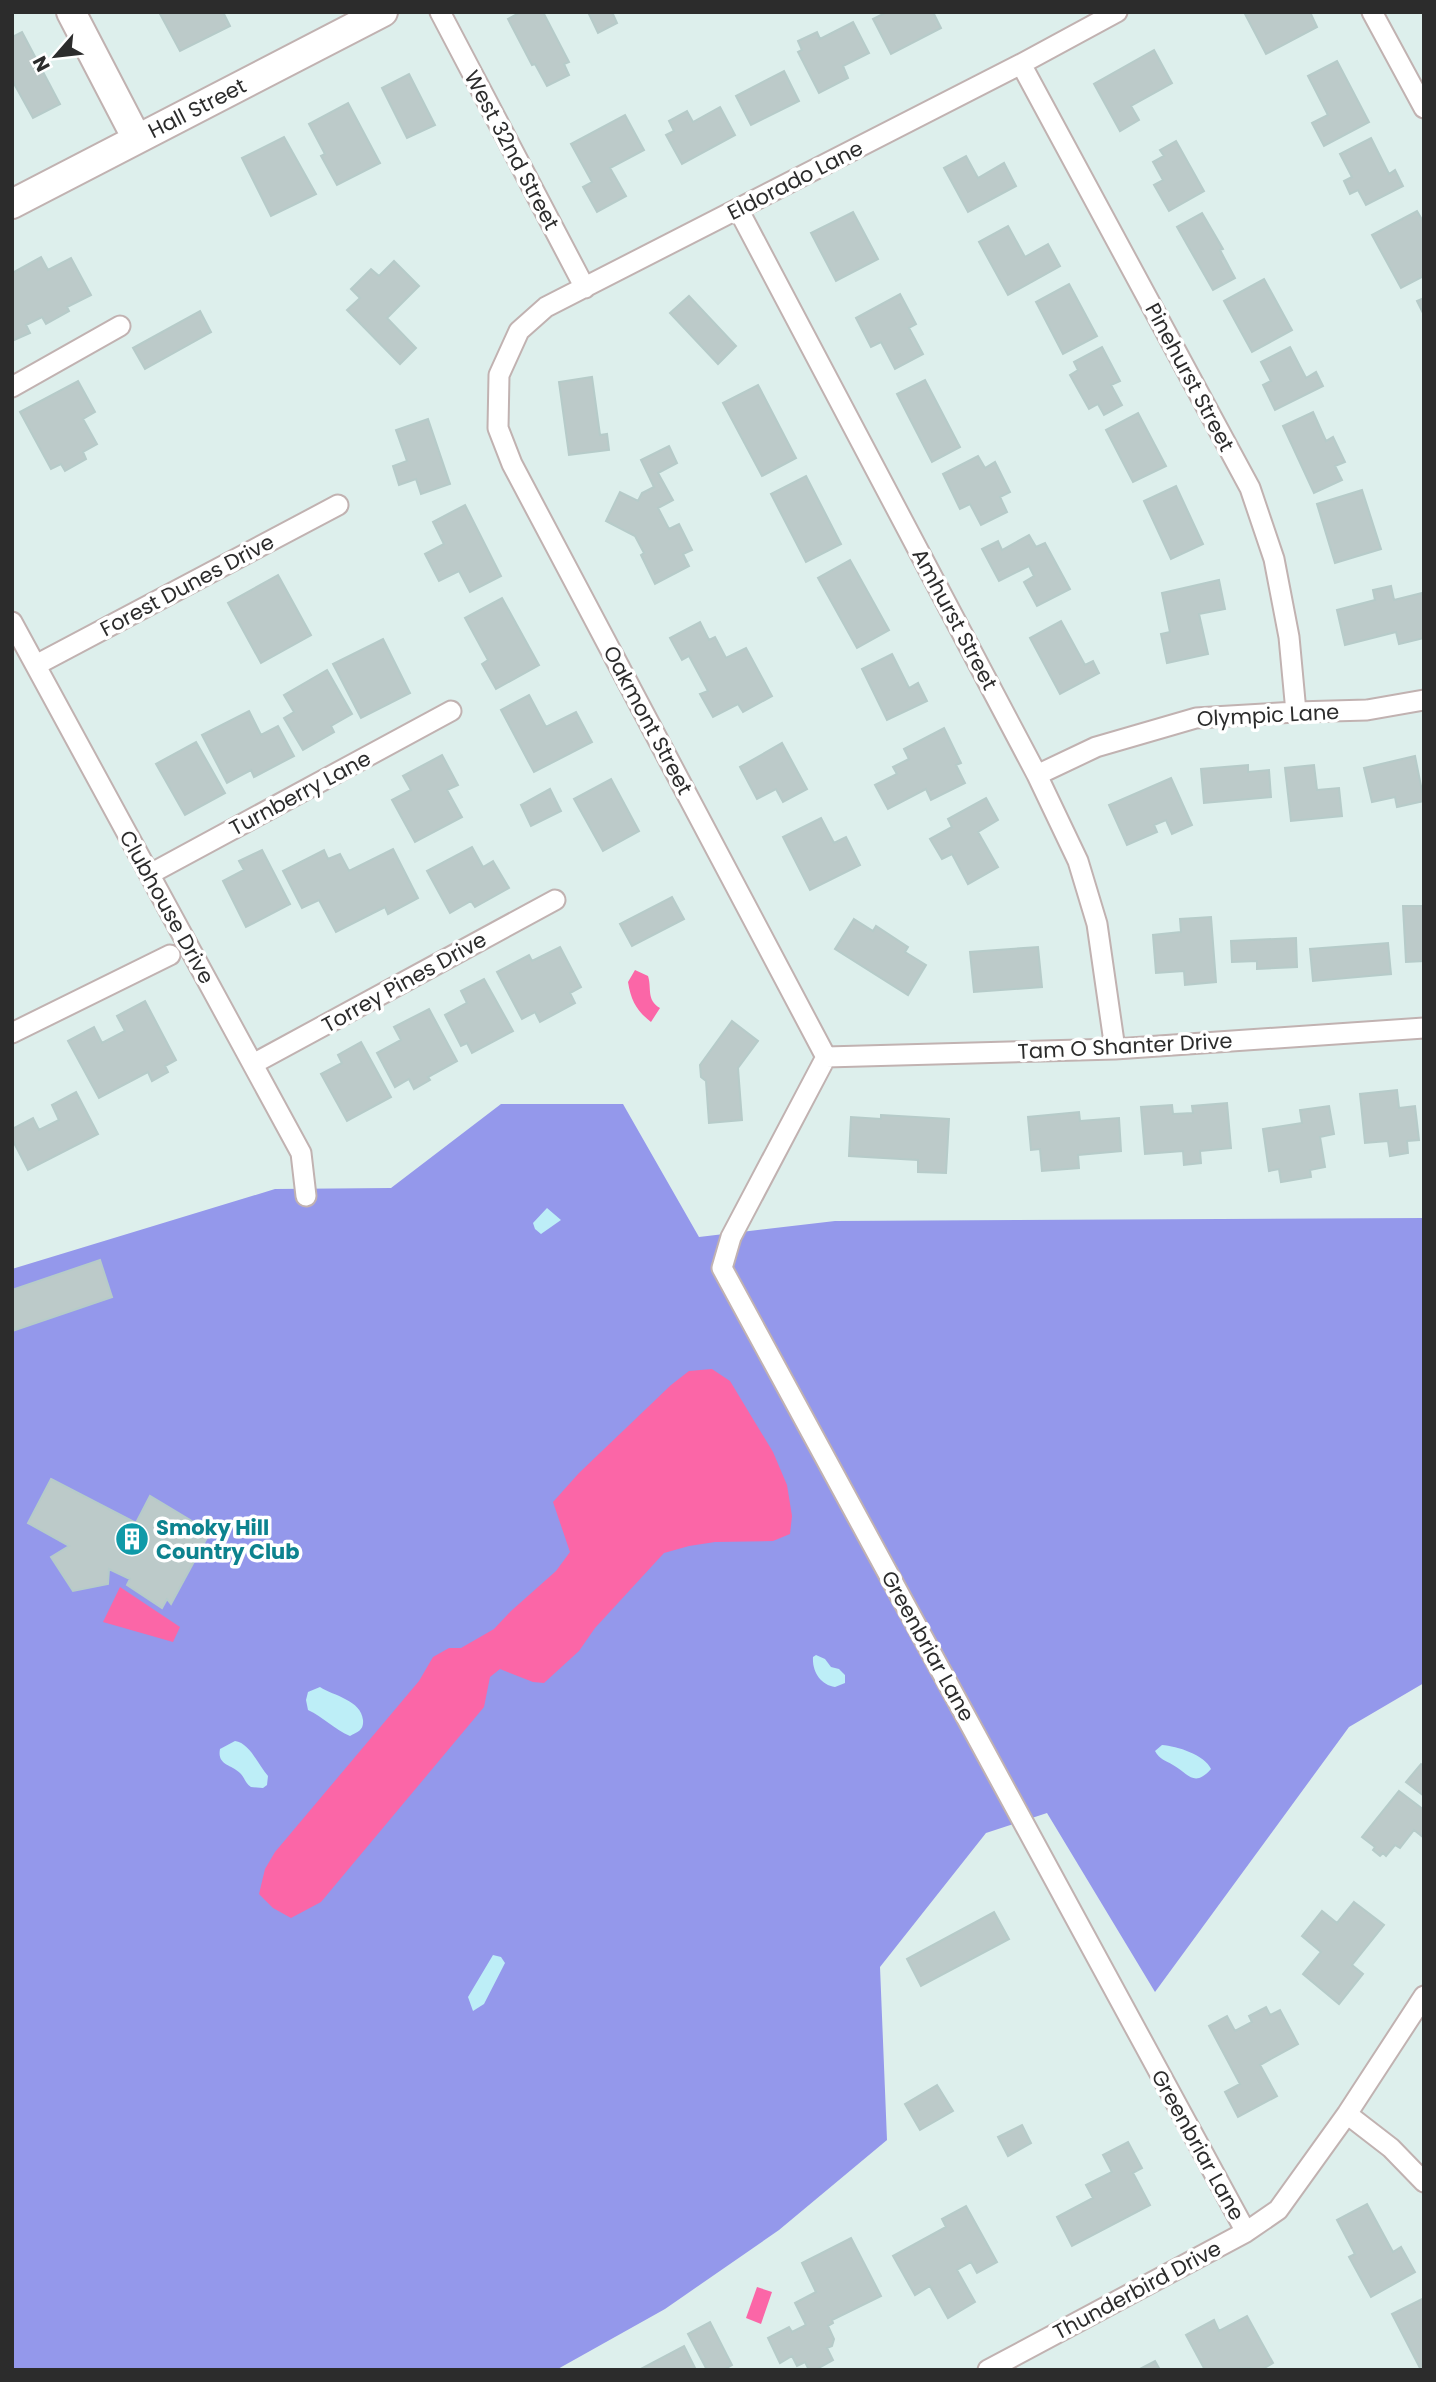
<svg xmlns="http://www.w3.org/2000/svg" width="1436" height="2382" font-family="Poppins,sans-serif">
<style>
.green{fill:#9498eb}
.sand{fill:#bdeef7}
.water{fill:#fb66a7}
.building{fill:#bccac9;stroke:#b6cbc9;stroke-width:2}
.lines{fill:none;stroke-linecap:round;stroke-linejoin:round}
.street-casing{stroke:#c1b2b1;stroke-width:23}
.secondary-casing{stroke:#c1b2b1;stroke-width:32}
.street{stroke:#fff;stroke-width:19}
.secondary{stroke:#fff;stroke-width:28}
.labels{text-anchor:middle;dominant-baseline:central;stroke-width:7;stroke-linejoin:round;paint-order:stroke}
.street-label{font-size:21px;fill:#2c2c2c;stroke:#fff}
.culture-label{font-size:21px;font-weight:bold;fill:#0d838f;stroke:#fff;text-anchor:start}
</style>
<rect width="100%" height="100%" fill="#ddefec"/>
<path class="green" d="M 501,1104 L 623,1104 L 699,1237 L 835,1221 L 1424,1218 L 1424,1683 L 1349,1727 L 1155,1992 L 1047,1813 L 986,1833 L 880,1967 L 887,2140 L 779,2230 L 665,2309 L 556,2370 L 12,2370 L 12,1269 L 275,1189 L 391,1188 Z"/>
<path class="sand" d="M 547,1208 L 561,1220 L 541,1234 L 535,1229 L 533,1223 Z
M 816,1655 L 825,1659 L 831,1667 L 839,1669 L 845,1675 L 845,1683 L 835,1687 C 821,1685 812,1672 813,1657 Z
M 320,1687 C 334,1696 361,1700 363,1720 C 364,1730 358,1732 350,1736 C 334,1729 323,1717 308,1710 L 306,1700 L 308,1692 Z
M 235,1741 C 250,1743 258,1765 268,1776 L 267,1785 L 263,1788 L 251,1787 C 245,1783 245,1778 240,1773 C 230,1764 217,1765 220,1749 Z
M 1162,1745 C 1177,1746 1205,1755 1211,1769 C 1194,1788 1189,1774 1173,1765 C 1165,1760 1160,1760 1155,1751 Z
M 493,1955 L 501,1957 L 505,1963 L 484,2004 L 473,2011 L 468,1997 Z"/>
<path class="water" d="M 635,970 L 648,976 C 652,988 646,1000 660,1008 L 651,1022 C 637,1011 631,1001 628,982 Z
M 712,1369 L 730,1381 L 773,1452 L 787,1485 L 792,1516 L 790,1534 L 773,1541 L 715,1542 L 689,1546 L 664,1553 L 595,1628 L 579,1651 L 544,1683 L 533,1682 L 500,1669 L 490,1677 L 484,1707 L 321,1902 L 291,1918 L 273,1908 L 259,1894 L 265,1869 L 275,1852 L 419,1681 L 433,1657 L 449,1648 L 461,1648 L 494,1629 L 511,1611 L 556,1571 L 570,1552 L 553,1502 L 579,1473 L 671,1385 L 689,1371 Z
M 120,1587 L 180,1627 L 173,1642 L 103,1622 Z
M 757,2287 L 772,2292 L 761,2324 L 746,2318 Z"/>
<path class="building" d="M 159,12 L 223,12 L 230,26 L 180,51 Z
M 521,12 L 543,12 L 569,62 L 564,64 L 569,75 L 547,86 L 535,64 L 532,65 L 508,19 Z
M 588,12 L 612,12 L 617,23 L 598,33 Z
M 887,12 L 933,12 L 941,28 L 891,54 L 873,19 Z
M 1244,12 L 1310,12 L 1317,27 L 1266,54 Z
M 853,22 L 869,53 L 843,66 L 848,78 L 819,93 L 798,52 L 802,50 L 798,41 L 817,32 L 820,39 Z
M 22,32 L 60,104 L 33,118 L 12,80 L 12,37 Z
M 1154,50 L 1172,83 L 1131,106 L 1139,120 L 1120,131 L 1094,84 Z
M 1337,61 L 1369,122 L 1324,146 L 1312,123 L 1328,115 L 1308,76 Z
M 784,71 L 799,101 L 751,125 L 736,96 Z
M 409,74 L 435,125 L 407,138 L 382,88 Z
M 348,103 L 380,163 L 337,185 L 321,156 L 325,154 L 309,124 Z
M 720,107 L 735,135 L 682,164 L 666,135 L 674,131 L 669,121 L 687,111 L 693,122 Z
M 625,115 L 644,150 L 610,168 L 626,196 L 597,212 L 583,187 L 592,182 L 571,144 Z
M 284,137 L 316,194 L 271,216 L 242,158 Z
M 1371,138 L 1389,174 L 1395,170 L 1403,186 L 1366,205 L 1358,190 L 1350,194 L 1344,181 L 1352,177 L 1340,154 Z
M 1176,141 L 1204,191 L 1169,211 L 1154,185 L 1163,180 L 1153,162 L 1164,156 L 1160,150 Z
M 966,156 L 978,178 L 1004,163 L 1016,186 L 968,212 L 944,168 Z
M 1417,211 L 1424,223 L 1424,276 L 1401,288 L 1372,235 Z
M 853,212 L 878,259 L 836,281 L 811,233 Z
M 1202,213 L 1223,249 L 1220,250 L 1235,278 L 1213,290 L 1177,227 Z
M 1008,226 L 1025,257 L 1048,244 L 1060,266 L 1008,295 L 979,242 Z
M 41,257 L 48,270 L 71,258 L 91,295 L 67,307 L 69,311 L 46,324 L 42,317 L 26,325 L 30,333 L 12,341 L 12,273 Z
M 394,261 L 419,286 L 387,318 L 416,348 L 400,364 L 347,310 L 360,298 L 351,289 L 371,269 L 379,276 Z
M 1264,279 L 1292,330 L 1252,352 L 1224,301 Z
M 1069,284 L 1097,336 L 1063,354 L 1036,302 Z
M 900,294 L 916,324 L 909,328 L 923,354 L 895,369 L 881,342 L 871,347 L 856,318 Z
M 689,296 L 736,346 L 718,364 L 670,313 Z
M 1424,298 L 1424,315 L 1417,301 Z
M 200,311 L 211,332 L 145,369 L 133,348 Z
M 1102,347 L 1120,381 L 1111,385 L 1122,405 L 1104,415 L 1098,404 L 1089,409 L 1070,375 L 1078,370 L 1074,362 Z
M 1290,347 L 1306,378 L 1316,372 L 1323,386 L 1275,410 L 1263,385 L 1271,381 L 1261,362 Z
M 592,377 L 600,435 L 607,434 L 609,450 L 569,455 L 559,382 Z
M 925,380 L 960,447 L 932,462 L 897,394 Z
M 78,381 L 95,412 L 83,419 L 97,444 L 83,452 L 86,459 L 65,471 L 61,464 L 51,469 L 20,412 Z
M 758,385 L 796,458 L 762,476 L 723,403 Z
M 1313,412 L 1326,441 L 1333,437 L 1345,462 L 1335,466 L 1342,480 L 1314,493 L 1283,426 Z
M 1138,413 L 1166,466 L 1133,482 L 1106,430 Z
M 428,419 L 450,484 L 421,494 L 416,479 L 399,485 L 393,466 L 407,461 L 396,430 Z
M 669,446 L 677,463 L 658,473 L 673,500 L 658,508 L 669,529 L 679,524 L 692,550 L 683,554 L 689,566 L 655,584 L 641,555 L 644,553 L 635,536 L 606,521 L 620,492 L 638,501 L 642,493 L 654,487 L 641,460 Z
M 978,456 L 985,468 L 995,462 L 1010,492 L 1000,497 L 1007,512 L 981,525 L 970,504 L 960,509 L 943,474 Z
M 806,476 L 841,544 L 806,562 L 771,494 Z
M 1176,486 L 1203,544 L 1171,559 L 1144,501 Z
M 1362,490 L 1381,549 L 1335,563 L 1317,504 Z
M 465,505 L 501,576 L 470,592 L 459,571 L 439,581 L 425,554 L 444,544 L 433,522 Z
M 1029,535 L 1036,547 L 1045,543 L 1070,589 L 1037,606 L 1024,582 L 1034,576 L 1029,566 L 999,581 L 982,549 L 998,541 L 1002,550 Z
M 850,560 L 889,630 L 857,648 L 818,578 Z
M 278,575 L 311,635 L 261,663 L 228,603 Z
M 1219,580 L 1225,609 L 1199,614 L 1208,654 L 1167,663 L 1161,634 L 1170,632 L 1162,593 Z
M 1391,586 L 1394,600 L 1422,593 L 1424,602 L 1424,638 L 1399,644 L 1396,632 L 1345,645 L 1337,610 L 1375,600 L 1373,590 Z
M 502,598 L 539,665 L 496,689 L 482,664 L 488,660 L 465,618 Z
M 1061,621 L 1085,665 L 1093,661 L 1099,673 L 1060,694 L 1030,638 Z
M 700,622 L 709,640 L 715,637 L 726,658 L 746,648 L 772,696 L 743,712 L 738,704 L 713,717 L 700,694 L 708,691 L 689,656 L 682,660 L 670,638 Z
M 383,639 L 410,693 L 361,718 L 333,664 Z
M 892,654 L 909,688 L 918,683 L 927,701 L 887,720 L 862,669 Z
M 327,670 L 352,714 L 331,726 L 334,732 L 303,750 L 284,718 L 294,712 L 284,695 Z
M 529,695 L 546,727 L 576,712 L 592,742 L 534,772 L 501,710 Z
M 249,711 L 261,735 L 278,726 L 294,756 L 254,777 L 251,770 L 227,783 L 202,735 Z
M 944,728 L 961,763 L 956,765 L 965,783 L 931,800 L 926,789 L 888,809 L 875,785 L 897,774 L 893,767 L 909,759 L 904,749 Z
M 196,742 L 225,793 L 185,815 L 156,764 Z
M 782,743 L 807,789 L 783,802 L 776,789 L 757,799 L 740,767 Z
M 442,755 L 458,785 L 447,790 L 462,817 L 415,842 L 392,800 L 411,790 L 403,776 Z
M 1415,756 L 1424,801 L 1397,807 L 1395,797 L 1372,802 L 1364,768 Z
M 1248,765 L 1248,772 L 1269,770 L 1271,797 L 1204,803 L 1201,769 Z
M 1314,765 L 1317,790 L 1339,788 L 1342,816 L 1291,821 L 1285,768 Z
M 1171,778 L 1192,825 L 1172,834 L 1166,820 L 1154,825 L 1157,832 L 1127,845 L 1109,805 Z
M 611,779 L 639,831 L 603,851 L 574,799 Z
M 550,789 L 561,811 L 531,826 L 521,805 Z
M 986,798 L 998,820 L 978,832 L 998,867 L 968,884 L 952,854 L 942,859 L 930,839 L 952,827 L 948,819 Z
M 821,818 L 834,843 L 846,837 L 860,865 L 810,890 L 783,837 Z
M 472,847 L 483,867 L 493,861 L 509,888 L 475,907 L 471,901 L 450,913 L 427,871 Z
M 393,849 L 418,898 L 388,914 L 385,907 L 336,932 L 319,900 L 302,908 L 283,871 L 324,850 L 328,859 L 340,854 L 349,871 Z
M 262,850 L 290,904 L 246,927 L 223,881 L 244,870 L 239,861 Z
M 672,897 L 684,919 L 632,946 L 620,924 Z
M 1403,906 L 1424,906 L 1424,961 L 1406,962 Z
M 1211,917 L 1216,982 L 1185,985 L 1184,971 L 1156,973 L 1153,935 L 1181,932 L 1180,919 Z
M 854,919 L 873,931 L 876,926 L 908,947 L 905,952 L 926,965 L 908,995 L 835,949 Z
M 1296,938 L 1297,967 L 1257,969 L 1257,961 L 1232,962 L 1231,941 Z
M 1388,943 L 1391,974 L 1313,981 L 1310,949 Z
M 560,947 L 581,987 L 570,993 L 575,1003 L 540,1022 L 535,1012 L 522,1019 L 497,972 L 529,955 L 532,961 Z
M 1038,947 L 1042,987 L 974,992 L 970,952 Z
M 484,979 L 513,1031 L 472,1053 L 467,1043 L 461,1046 L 445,1015 L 467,1003 L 461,991 Z
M 145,1001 L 176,1060 L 165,1066 L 168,1072 L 152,1081 L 148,1072 L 99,1098 L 68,1041 L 94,1027 L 102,1043 L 125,1031 L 117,1016 Z
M 429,1009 L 457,1061 L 428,1077 L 430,1080 L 414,1089 L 409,1079 L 395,1087 L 377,1053 L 401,1040 L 394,1027 Z
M 732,1021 L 758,1041 L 738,1068 L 742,1120 L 709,1123 L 706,1081 L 701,1077 L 700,1065 Z
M 361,1042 L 391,1097 L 347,1121 L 321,1074 L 342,1063 L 338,1055 Z
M 1397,1090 L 1399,1108 L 1415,1106 L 1419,1140 L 1407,1141 L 1408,1153 L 1390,1156 L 1388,1141 L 1365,1143 L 1360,1094 Z
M 76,1092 L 98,1134 L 28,1170 L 12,1139 L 12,1129 L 33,1118 L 39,1130 L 59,1120 L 52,1105 Z
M 1227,1103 L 1231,1148 L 1200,1151 L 1201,1163 L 1184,1165 L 1183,1151 L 1145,1154 L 1141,1107 L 1172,1105 L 1173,1114 L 1193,1113 L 1192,1106 Z
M 1329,1106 L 1334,1134 L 1320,1137 L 1325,1167 L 1310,1170 L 1311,1177 L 1281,1182 L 1279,1169 L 1269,1171 L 1263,1129 L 1302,1123 L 1300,1110 Z
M 1079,1112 L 1080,1121 L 1119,1118 L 1121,1151 L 1078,1155 L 1079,1168 L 1042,1171 L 1040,1149 L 1031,1150 L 1028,1117 Z
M 881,1115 L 949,1119 L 946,1173 L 918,1172 L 918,1160 L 849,1156 L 851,1117 L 881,1119 Z
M 100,1260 L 112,1297 L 12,1331 L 12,1290 Z
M 51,1479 L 136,1523 L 150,1496 L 210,1532 L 171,1604 L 167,1599 L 162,1608 L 127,1585 L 130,1579 L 109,1569 L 108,1584 L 73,1591 L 51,1557 L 69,1546 L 28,1523 Z
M 1421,1764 L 1424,1766 L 1424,1796 L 1406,1782 Z
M 1399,1791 L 1424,1810 L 1424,1838 L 1414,1830 L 1400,1848 L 1395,1845 L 1386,1856 L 1383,1853 L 1380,1856 L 1373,1850 L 1375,1847 L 1362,1837 Z
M 1354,1902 L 1384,1925 L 1352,1965 L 1363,1974 L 1339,2004 L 1303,1974 L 1321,1952 L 1302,1936 L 1322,1911 L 1337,1923 Z
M 994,1912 L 1009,1939 L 921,1986 L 907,1959 Z
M 1266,2007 L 1270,2015 L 1280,2010 L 1298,2044 L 1260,2065 L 1277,2096 L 1238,2117 L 1225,2092 L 1240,2084 L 1209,2026 L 1227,2016 L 1235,2031 L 1252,2022 L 1249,2016 Z
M 937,2085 L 953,2111 L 920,2130 L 905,2104 Z
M 1022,2125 L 1031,2143 L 1008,2156 L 998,2137 Z
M 1128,2142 L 1142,2168 L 1133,2173 L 1150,2205 L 1072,2246 L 1057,2217 L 1093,2198 L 1086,2185 L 1112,2172 L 1103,2155 Z
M 1367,2204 L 1393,2252 L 1401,2247 L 1415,2272 L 1371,2297 L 1349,2257 L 1355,2254 L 1337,2220 Z
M 966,2206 L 997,2262 L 977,2273 L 971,2262 L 957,2270 L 975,2302 L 948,2318 L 930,2286 L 915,2295 L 893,2256 L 946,2227 L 942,2219 Z
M 851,2238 L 881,2296 L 832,2320 L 833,2323 L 828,2326 L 834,2339 L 832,2346 L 827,2348 L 833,2360 L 815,2370 L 809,2370 L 805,2362 L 797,2366 L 792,2356 L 780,2363 L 768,2338 L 789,2327 L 792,2332 L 806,2325 L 795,2303 L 816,2292 L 802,2263 Z
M 1424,2298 L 1424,2370 L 1421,2370 L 1392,2314 Z
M 1247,2316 L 1273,2363 L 1261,2370 L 1249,2368 L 1205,2370 L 1186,2335 L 1214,2320 L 1219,2331 Z
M 710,2322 L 732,2365 L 723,2370 L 707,2370 L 688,2334 Z
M 684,2346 L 696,2370 L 639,2370 Z
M 1155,2361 L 1160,2370 L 1138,2370 Z"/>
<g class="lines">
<g class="street-casing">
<path id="street" d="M 440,12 L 585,288
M 1372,12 L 1424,108
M 1021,64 L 1250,488 L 1274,559 L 1289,637 L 1296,712
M 738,209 L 1037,775 L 1078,861 L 1097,924 L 1115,1049
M 12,387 L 120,326
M 12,622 L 301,1153 L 306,1196
M 36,665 L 338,505
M 1037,775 L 1096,747 L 1196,718 L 1296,712 L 1367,710 L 1424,700
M 150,874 L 451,711
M 12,1033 L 170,955
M 826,1057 L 512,464 L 498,428 L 499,375 L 519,331 L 546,307 L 1021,64 L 1117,12
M 826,1057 L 731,1237 L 722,1268 L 1246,2232
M 826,1057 L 1115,1049 L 1424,1028
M 253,1064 L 555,900
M 1347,2114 L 1391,2148 L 1424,2182
M 988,2370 L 1246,2232 L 1278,2210 L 1347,2114 L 1424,1996"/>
</g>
<g class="secondary-casing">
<path id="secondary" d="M 71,12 L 137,139
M 12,204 L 383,12"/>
</g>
<use href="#street" class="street"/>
<use href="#secondary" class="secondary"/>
</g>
<defs>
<g id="building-disc" transform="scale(1.75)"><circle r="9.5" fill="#0f9aa8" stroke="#fff"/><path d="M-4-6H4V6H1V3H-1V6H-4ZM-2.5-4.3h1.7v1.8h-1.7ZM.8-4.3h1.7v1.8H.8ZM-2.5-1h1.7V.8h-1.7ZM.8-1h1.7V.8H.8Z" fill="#fff"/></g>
</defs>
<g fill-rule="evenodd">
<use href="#building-disc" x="132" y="1539"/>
</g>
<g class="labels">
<g class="street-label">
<text transform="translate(197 108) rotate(-27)">Hall Street</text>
<text transform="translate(512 150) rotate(62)">West 32nd Street</text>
<text transform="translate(795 180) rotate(-27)">Eldorado Lane</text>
<text transform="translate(1190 377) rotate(62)">Pinehurst Street</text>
<text transform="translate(187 585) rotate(-28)">Forest Dunes Drive</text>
<text transform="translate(955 619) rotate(62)">Amhurst Street</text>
<text transform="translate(1268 715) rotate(-3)">Olympic Lane</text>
<text transform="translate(648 720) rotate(62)">Oakmont Street</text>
<text transform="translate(300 793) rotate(-28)">Turnberry Lane</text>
<text transform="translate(167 907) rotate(61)">Clubhouse Drive</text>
<text transform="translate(404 982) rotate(-29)">Torrey Pines Drive</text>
<text transform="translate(1125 1046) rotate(-3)">Tam O Shanter Drive</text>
<text transform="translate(928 1646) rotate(61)">Greenbriar Lane</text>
<text transform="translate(1198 2145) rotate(61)">Greenbriar Lane</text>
<text transform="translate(1137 2290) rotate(-28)">Thunderbird Drive</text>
</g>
<g class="culture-label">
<text x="156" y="1527">Smoky Hill<tspan x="156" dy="24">Country Club</tspan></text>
</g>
</g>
<rect width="1436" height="2382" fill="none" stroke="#2c2c2c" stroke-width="28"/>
<g transform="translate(56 56) rotate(242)" stroke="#ffffff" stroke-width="5" paint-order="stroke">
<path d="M0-5L12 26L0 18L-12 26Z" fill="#2c2c2c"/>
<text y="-10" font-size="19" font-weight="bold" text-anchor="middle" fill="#2c2c2c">N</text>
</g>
</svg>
